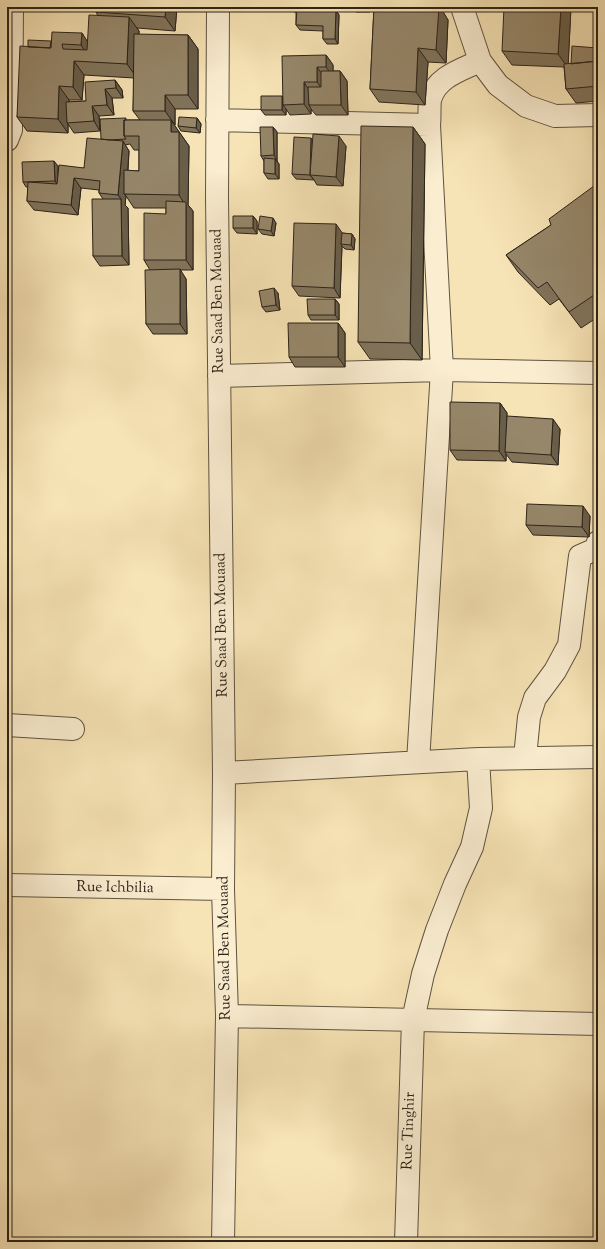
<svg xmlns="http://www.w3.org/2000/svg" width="605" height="1249" font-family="'Sorts Mill Goudy',serif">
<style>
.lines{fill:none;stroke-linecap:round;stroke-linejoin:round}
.minor-casing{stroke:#5f5340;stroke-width:24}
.minor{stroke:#faedd0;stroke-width:22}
.wall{fill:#81745b;stroke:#2c2318;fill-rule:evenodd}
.shaded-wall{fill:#695e4a;stroke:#2c2318}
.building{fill:#96876a;stroke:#2c2318}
.labels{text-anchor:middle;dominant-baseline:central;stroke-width:3.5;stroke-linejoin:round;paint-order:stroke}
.street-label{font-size:15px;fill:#2c2318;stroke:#faedd0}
</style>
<rect width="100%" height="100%" fill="#f7e4b6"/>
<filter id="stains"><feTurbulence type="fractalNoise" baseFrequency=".005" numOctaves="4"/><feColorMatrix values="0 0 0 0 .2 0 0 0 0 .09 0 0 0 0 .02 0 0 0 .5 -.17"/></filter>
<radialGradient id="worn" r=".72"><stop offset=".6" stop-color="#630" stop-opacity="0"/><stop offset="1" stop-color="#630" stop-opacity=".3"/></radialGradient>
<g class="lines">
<g class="minor-casing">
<path id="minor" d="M 218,7 L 217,197 L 224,773 L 223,889 L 227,1016 L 223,1242
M 462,7 L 480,61 L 498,85 L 526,106 L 555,116 L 598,115
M 217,120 L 429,125
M 7,140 L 11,130 L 12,7
M 219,376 L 442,370 L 598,373
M 7,725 L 73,729
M 525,757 L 529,717 L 535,698 L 555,671 L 569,645 L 580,556 L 596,549 L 598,542
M 418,762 L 442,370 L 429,125 C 430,117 429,108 430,100 C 436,77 461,70 480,61
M 224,773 L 478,759 L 598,757
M 7,885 L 223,889
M 227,1016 L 598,1024
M 406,1242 L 413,1020 L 423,974 L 437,930 L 455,884 L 472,847 L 481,808 L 478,759"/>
</g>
<use href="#minor" class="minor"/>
</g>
<path class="wall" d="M 48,7 L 79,7 L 79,10 L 50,10 Z
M 177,7 L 175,31 L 137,28 L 139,31 L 139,35 L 188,35 L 198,49 L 198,109 L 175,109 L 175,125 L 174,125 L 189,146 L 188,205 L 193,211 L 193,270 L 180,270 L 186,279 L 187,334 L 153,334 L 146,324 L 150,270 L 144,260 L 166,214 L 166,208 L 134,208 L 126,196 L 125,205 L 128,208 L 129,265 L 100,266 L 93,256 L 103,199 L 99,193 L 99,190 L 81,188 L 78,215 L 34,210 L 27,201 L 28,187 L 26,187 L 23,182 L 58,166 L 58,175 L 84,168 L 101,139 L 127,120 L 140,120 L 133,111 L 134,78 L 84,75 L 82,100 L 69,100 L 69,102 L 86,101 L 115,80 L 122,90 L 123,98 L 112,98 L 114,115 L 99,116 L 100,131 L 74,133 L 68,124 L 68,133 L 27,131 L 17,117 L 28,47 L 51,42 L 82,33 L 87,42 L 98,16 L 96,12 ZM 130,144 L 134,150 L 139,150 L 139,171 L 128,171 L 129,151 L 125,145 Z
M 290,7 L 334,7 L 334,10 L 336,10 L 339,15 L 338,44 L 327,44 L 323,39 L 323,31 L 300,30 L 296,25 L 296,12 L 294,12 Z
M 352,7 L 370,7 L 370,12 L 356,12 Z
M 374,7 L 440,7 L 448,20 L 446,63 L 428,62 L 425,105 L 379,102 L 370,89 Z
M 571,7 L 568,64 L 571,64 L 598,48 L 598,101 L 576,103 L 566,89 L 564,67 L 512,65 L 502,51 Z
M 579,7 L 598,7 L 598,9 L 579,8 Z
M 326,55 L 333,65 L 333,71 L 340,71 L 347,81 L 348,115 L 316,115 L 311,109 L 311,114 L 290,115 L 286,109 L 286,115 L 265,115 L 261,110 L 283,97 Z
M 197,118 L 201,124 L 200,133 L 181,131 L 178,126 Z
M 273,127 L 277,132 L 277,161 L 279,164 L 279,179 L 268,179 L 264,173 L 264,161 L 261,156 Z
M 413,127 L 425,144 L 422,360 L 370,359 L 358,342 Z
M 313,140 L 346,146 L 343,186 L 317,185 L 314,180 L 296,179 L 292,174 Z
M 598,183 L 598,317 L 581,328 L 559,299 L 550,305 L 518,272 L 506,255 L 551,225 Z
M 253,216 L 257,221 L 257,234 L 237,233 L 233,228 Z
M 276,223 L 274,236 L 262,234 L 258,229 Z
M 342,233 L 352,234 L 355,239 L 354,250 L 345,249 L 342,246 L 340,298 L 299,296 L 292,286 Z
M 278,293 L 280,310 L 266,312 L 262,307 Z
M 335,299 L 339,304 L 339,320 L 311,320 L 308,315 Z
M 338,323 L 345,333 L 345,367 L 295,367 L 289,357 Z
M 500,403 L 507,413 L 506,427 L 560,429 L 558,465 L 512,462 L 506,454 L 506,461 L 457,460 L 450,450 Z
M 590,516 L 589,537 L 533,535 L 526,525 Z"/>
<path class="shaded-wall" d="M 166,7 L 177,7 L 175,31 L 165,17 Z
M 330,7 L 334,7 L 334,13 Z
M 367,7 L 370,7 L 370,12 Z
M 436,7 L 440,7 L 448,20 L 446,63 L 436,50 Z
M 561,7 L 571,7 L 568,68 L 558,54 Z
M 336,10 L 339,15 L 338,44 L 335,39 Z
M 129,17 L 139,31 L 137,78 L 127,64 Z
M 82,33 L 91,47 L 90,59 L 81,45 Z
M 188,35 L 198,49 L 198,109 L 188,95 Z
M 418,48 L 428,62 L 425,105 L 416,92 Z
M 326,55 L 333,65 L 333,77 L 326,67 Z
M 74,61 L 84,75 L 82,100 L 73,87 Z
M 317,67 L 324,77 L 324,92 L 317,82 Z
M 340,71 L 347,81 L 348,115 L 341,105 Z
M 115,80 L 122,90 L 123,98 L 116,88 Z
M 304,82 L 310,92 L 309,105 L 311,109 L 311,114 L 304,104 Z
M 59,86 L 69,100 L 68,123 L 67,123 L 68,124 L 68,133 L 58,119 Z
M 105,89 L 112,98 L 114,115 L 107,105 Z
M 165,95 L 175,109 L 175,125 L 165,111 Z
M 282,96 L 286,101 L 283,105 L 286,109 L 286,115 L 282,110 Z
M 92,106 L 99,116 L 100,131 L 94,121 Z
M 197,118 L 201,124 L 200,133 L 196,128 Z
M 171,120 L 189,146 L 188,205 L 193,211 L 193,270 L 186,260 L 186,206 L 179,195 L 171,132 Z
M 273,127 L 277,132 L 277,161 L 274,155 Z
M 413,127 L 425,144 L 422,360 L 410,343 Z
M 339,136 L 346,146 L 343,186 L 336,177 Z
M 311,138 L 315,143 L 310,175 L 314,180 L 310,175 Z
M 123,141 L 129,151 L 126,194 L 124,194 L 126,196 L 125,205 L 128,208 L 129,265 L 122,256 L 121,199 L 118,195 Z
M 275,159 L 279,164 L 279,179 L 275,174 Z
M 54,161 L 58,166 L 58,186 L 55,181 Z
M 74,178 L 81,188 L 78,215 L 71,205 Z
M 253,216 L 257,221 L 257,234 L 253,228 Z
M 273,218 L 276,223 L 274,236 L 271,231 Z
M 336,224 L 343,234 L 341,244 L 342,246 L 340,298 L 334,288 Z
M 352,234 L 355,239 L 354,250 L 351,245 Z
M 180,269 L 186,279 L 187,334 L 180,324 Z
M 274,288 L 278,293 L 280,310 L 276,305 Z
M 335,299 L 339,304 L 339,320 L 335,315 Z
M 338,323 L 345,333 L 345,367 L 338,357 Z
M 500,403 L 507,413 L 506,452 L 505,452 L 506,454 L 506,461 L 499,451 Z
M 553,419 L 560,429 L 558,465 L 551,455 Z
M 583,506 L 590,516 L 589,537 L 582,527 Z"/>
<path class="building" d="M 96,7 L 166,7 L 165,17 L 96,12 Z
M 374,7 L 439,7 L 436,50 L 418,48 L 416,92 L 370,89 Z
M 504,7 L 561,7 L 558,54 L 502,51 Z
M 297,8 L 336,10 L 335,39 L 323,39 L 323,26 L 296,25 Z
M 89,15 L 129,17 L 127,64 L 74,61 L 73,87 L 59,86 L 58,119 L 17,117 L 20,46 L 51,48 L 52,32 L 82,33 L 81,45 L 62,44 L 63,49 L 87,50 Z
M 134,34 L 188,35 L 188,95 L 165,95 L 165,111 L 133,111 Z
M 28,40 L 51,41 L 50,48 L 28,47 Z
M 572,46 L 598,48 L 598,61 L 571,64 Z
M 326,55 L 326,67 L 317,67 L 317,82 L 304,82 L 304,104 L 283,105 L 282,56 Z
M 598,61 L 598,86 L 566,89 L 564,64 Z
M 321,71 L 340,71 L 341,105 L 309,105 L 308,87 L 321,87 Z
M 115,80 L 116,88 L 105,89 L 107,105 L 92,106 L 94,121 L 67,123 L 66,102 L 86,101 L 85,82 Z
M 261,96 L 282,96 L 282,110 L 261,110 Z
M 179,117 L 197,118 L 196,128 L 178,126 Z
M 126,118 L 126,120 L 124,120 L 124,136 L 126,139 L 109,140 L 101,139 L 100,119 Z
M 124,120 L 171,120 L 171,132 L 179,132 L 179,195 L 124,194 L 124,170 L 139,171 L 139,136 L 124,136 Z
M 361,126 L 413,127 L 410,343 L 358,342 Z
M 260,127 L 273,127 L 274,155 L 261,156 Z
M 313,134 L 339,136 L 336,177 L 310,175 Z
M 294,137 L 311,138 L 310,175 L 292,174 Z
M 87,138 L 123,141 L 118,195 L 99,193 L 100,181 L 74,178 L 71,205 L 27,201 L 28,182 L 57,184 L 59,165 L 84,168 Z
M 264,158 L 275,159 L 275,174 L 264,173 Z
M 54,161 L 55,181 L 23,182 L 22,162 Z
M 598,183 L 598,294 L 597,293 L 569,312 L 547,282 L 538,288 L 506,255 L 551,225 L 549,219 Z
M 92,199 L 121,199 L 122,256 L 93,256 Z
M 166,201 L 186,202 L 186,260 L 144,260 L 144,213 L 166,214 Z
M 233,216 L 253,216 L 253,228 L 233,228 Z
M 260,216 L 273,218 L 271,231 L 258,229 Z
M 294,223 L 336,224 L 334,288 L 292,286 Z
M 342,233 L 352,234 L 351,245 L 341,244 Z
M 180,269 L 180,324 L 146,324 L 145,270 Z
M 274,288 L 276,305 L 262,307 L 259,291 Z
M 307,299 L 335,299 L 335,315 L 308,315 Z
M 288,323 L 338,323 L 338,357 L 289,357 Z
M 450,402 L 500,403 L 499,451 L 450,450 Z
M 507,416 L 553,419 L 551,455 L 505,452 Z
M 527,504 L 583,506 L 582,527 L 526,525 Z"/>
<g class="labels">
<g class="street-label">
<text transform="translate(218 301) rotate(-91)">Rue Saad Ben Mouaad</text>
<text transform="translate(222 625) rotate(-91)">Rue Saad Ben Mouaad</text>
<text transform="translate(115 888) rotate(1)">Rue Ichbilia</text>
<text transform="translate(225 948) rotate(-91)">Rue Saad Ben Mouaad</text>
<text transform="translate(409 1131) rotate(-88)">Rue Tinghir</text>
</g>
</g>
<rect width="605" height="1249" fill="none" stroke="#f7e4b6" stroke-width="24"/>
<rect x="8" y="8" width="589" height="1233" fill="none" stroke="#2c2318" stroke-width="2"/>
<rect x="12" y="12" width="581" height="1225" fill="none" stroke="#2c2318"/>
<rect width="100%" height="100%" filter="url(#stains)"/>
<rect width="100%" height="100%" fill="url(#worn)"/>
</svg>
